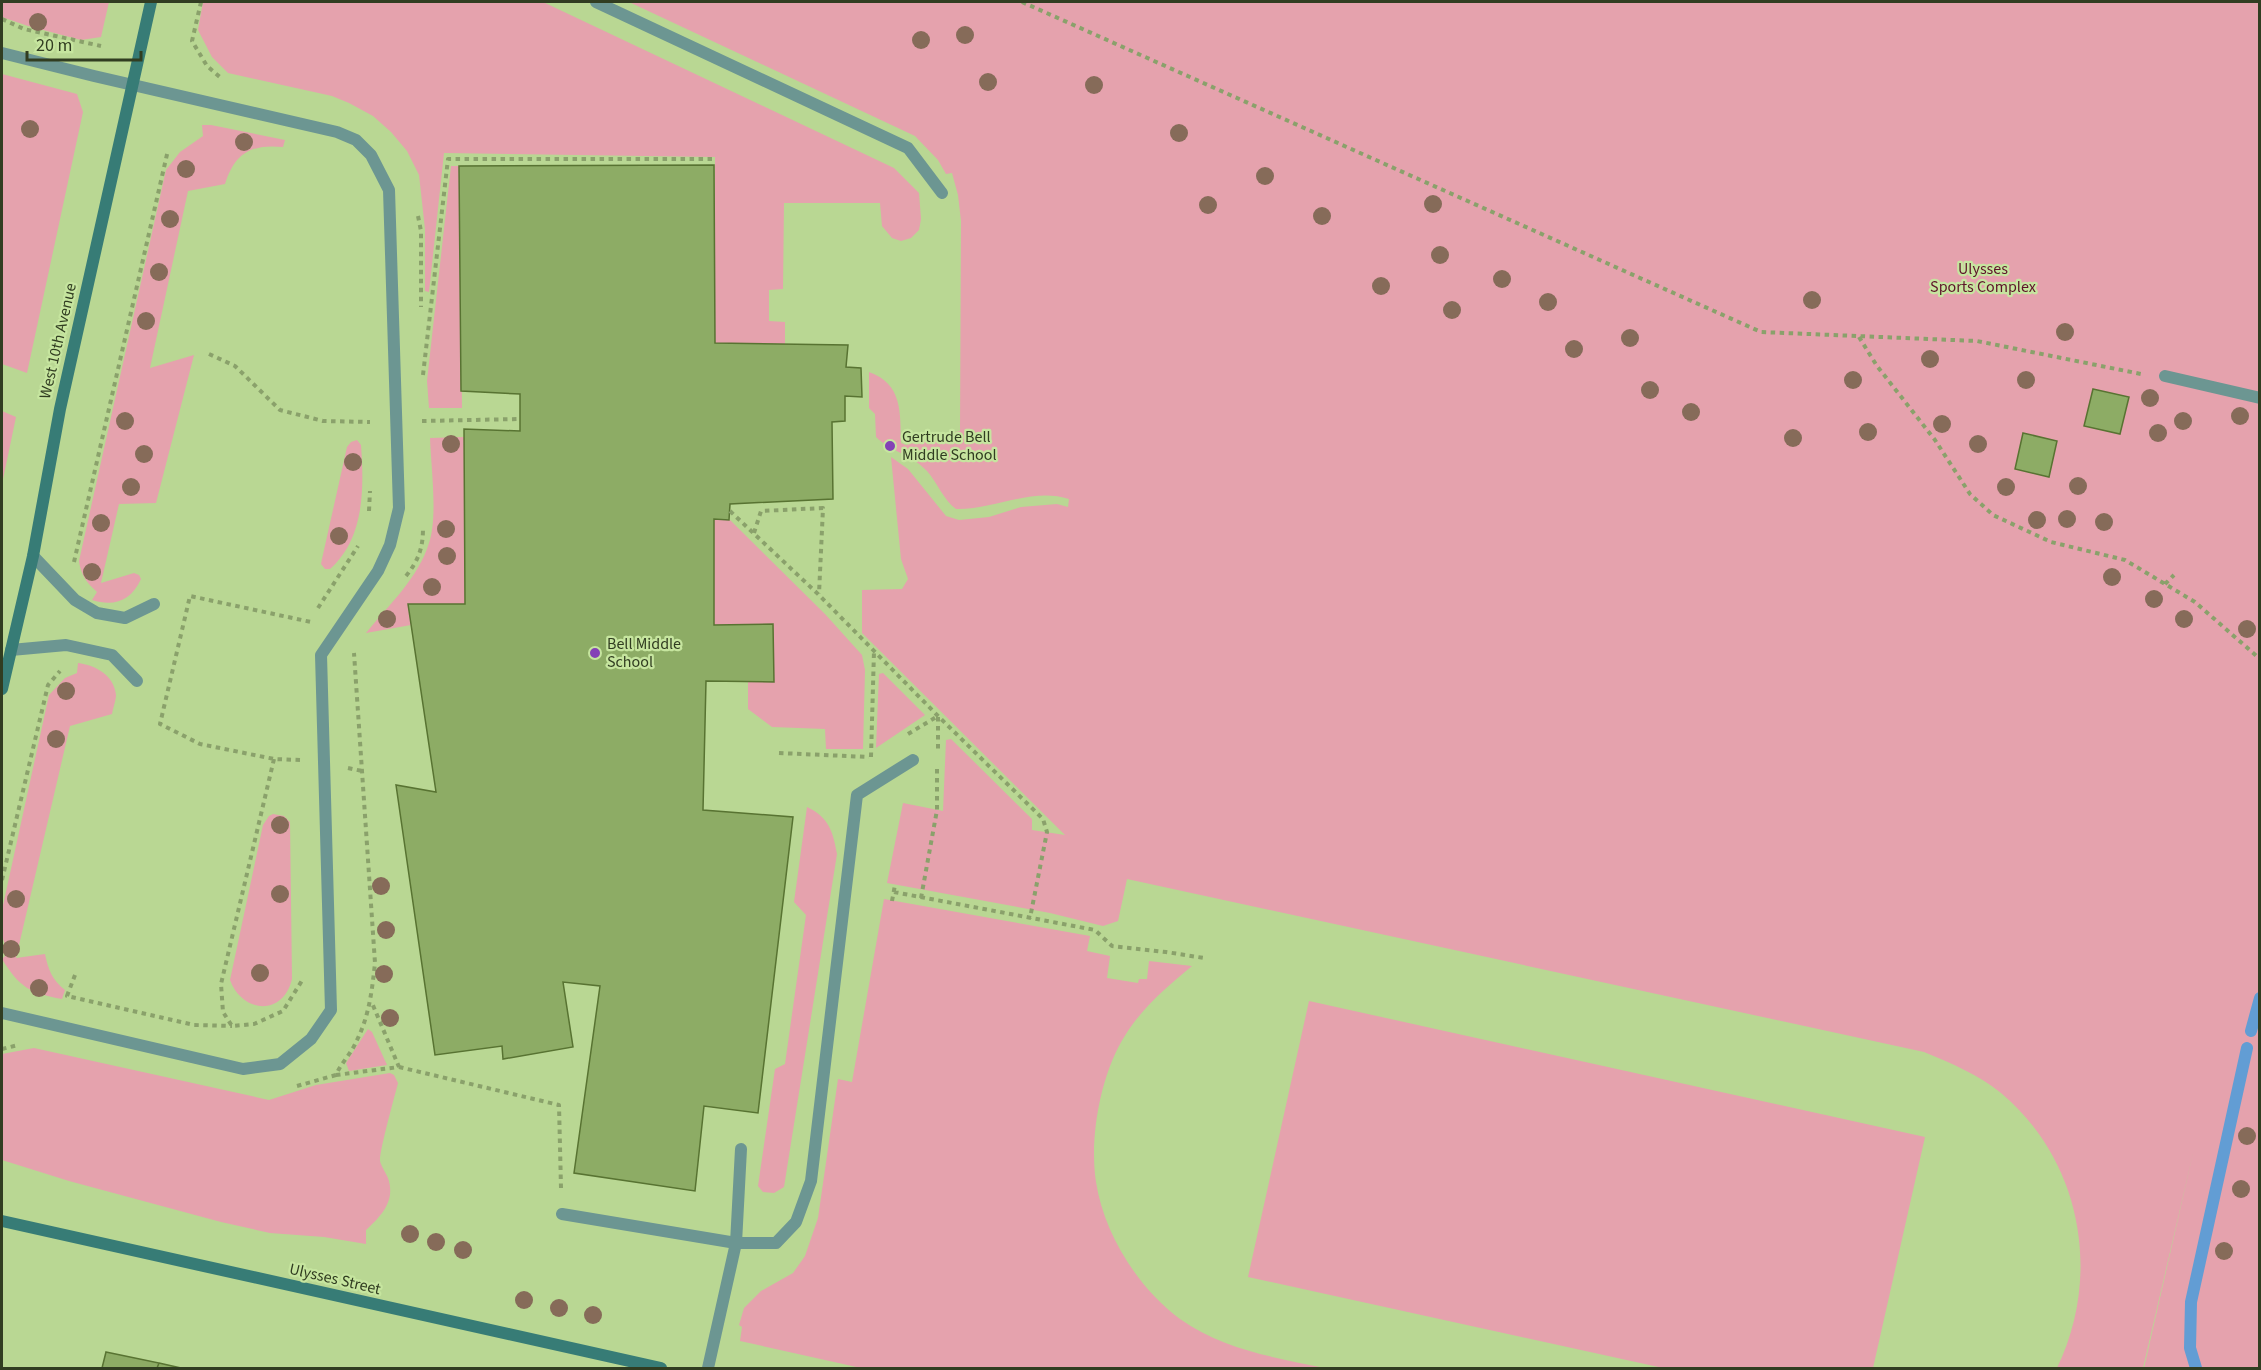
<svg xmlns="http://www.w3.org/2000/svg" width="2261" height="1370" font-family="'Source Sans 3',sans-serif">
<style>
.green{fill:#e5a2ad}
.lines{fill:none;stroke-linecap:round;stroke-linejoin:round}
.stream{stroke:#629dd4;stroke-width:12}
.building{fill:#8dac65;stroke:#587332;stroke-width:1.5}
.path{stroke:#8aa16b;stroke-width:4;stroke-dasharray:4.5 4.5;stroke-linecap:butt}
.lane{stroke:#6c9692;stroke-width:12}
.secondary{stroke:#377c76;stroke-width:12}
.tree{fill:#866b59}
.poi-dot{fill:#8441b6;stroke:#c6e59f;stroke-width:2}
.labels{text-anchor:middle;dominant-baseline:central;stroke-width:4.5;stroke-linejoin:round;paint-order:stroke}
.park-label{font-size:16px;fill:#5d1329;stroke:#c6e59f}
.street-label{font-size:16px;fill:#313d21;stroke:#c6e59f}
.poi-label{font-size:16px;fill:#313d21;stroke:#c6e59f;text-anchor:start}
</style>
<rect width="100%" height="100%" fill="#b9d793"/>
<path class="green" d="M 2,2 L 109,2 L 101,37 L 81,40 L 28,26 L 2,17 Z
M 203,2 L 543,2 L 894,168 L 919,193 L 921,219 L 919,230 L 911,238 L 901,241 L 892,238 L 882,226 L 880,203 L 784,203 L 783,289 L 769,290 L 769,321 L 785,322 L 785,344 L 715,343 L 715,157 L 444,153 L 429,292 L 425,291 L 425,229 L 419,175 L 407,151 L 391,132 L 373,116 L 349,103 L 332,96 L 228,73 L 212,57 L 198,30 Z
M 629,2 L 2259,2 L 2259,1368 L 2144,1368 L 2194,1149 L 2143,1368 L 2057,1368 C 2102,1275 2082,1161 2001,1093 C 1979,1075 1951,1063 1924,1052 L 1127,879 L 1118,921 L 1103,926 L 1050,913 L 887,883 L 903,803 L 943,811 L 946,740 L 951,739 L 1032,819 L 1032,830 L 1065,835 L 862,633 L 862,590 L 902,589 L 908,579 L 901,559 L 891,457 L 908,469 L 946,516 L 959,520 L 989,517 L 1021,507 L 1057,504 L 1068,507 L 1069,499 C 1032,487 994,510 956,509 C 944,501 937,482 927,471 C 912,455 890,451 876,437 L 875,414 L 869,408 L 869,372 C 903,384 900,413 901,443 L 906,445 L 960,431 L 961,221 L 958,195 L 952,173 L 946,174 L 938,160 L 915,136 Z
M 2,74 L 77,94 L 83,112 L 27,373 L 2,364 Z
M 202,125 L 211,125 L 285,140 L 283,147 C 251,144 235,153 225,184 L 188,191 L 150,368 L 194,355 L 156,503 L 119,504 L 101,583 L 134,573 L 139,575 L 141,579 C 131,601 114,607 92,600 L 97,592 C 86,582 81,575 79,561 L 166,170 L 180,152 L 203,136 Z
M 451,166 L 459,166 L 462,408 L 429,408 L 427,381 Z
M 2,411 L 16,417 L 2,484 Z
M 464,437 L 465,604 L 408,604 L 411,625 L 366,633 C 388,606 419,577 429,543 C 438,517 431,467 430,438 Z
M 357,440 L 361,445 C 364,487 365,538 330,569 L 325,569 L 321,564 L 322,559 L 347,447 L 351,442 Z
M 714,519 L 730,520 L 825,614 L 862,655 L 865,670 L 863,749 L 826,749 L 825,729 L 772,727 L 748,709 L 748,682 L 774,682 L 773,625 L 714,625 Z
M 78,663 C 95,665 114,675 116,695 C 116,700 113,708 112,714 L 70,726 L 16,958 L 45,954 C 48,969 52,980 65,990 L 62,999 C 30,993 20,988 2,959 L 8,953 L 3,939 L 2,910 L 49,695 L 65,678 L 77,673 Z
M 883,673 L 925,715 L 876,748 L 879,674 Z
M 807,807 C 829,817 833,832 837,854 L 784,1187 L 774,1193 L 763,1192 L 758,1186 L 775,1069 L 785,1064 L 806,915 L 794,902 Z
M 273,814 L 284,816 L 290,822 L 292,979 C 283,1017 242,1013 230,980 L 263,825 L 269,816 Z
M 884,899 L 1090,936 L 1087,951 L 1110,956 L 1107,978 L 1138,983 L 1139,979 L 1147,979 L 1149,961 L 1192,966 C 1168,986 1143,1007 1126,1034 C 1101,1072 1089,1137 1096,1182 C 1104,1234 1138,1288 1180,1319 C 1225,1350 1272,1357 1325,1368 L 861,1368 L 740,1341 L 742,1327 L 739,1325 L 744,1308 L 761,1291 L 793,1273 L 805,1256 L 818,1218 L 838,1079 L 852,1082 Z
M 1309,1001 L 1925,1137 L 1873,1368 L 1663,1368 L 1248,1277 Z
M 368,1029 L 372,1032 L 387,1065 L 349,1071 L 346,1063 Z
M 34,1048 L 269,1100 L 316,1085 L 390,1073 L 394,1075 L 398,1083 C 395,1095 379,1152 380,1161 C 381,1166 386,1173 388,1178 C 396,1201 381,1216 366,1230 L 366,1244 L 324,1237 L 270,1233 L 221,1222 L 69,1181 L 2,1160 L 2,1054 Z"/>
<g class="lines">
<path class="stream" d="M 2251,1031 L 2260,998
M 2196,1368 L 2190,1348 L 2191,1302 L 2247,1048"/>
</g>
<path class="building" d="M 714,165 L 715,343 L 848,345 L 846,367 L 861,368 L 862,397 L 845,396 L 845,421 L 832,422 L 833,499 L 730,504 L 729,520 L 714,519 L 714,625 L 773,624 L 774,682 L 706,681 L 703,810 L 793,817 L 758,1113 L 704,1106 L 695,1191 L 574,1173 L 600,986 L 563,982 L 573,1047 L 503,1059 L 502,1046 L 435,1055 L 396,785 L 436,792 L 408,604 L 465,604 L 464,429 L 520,431 L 520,394 L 461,391 L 459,166 Z
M 2093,389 L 2129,397 L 2120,434 L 2084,426 Z
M 2023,433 L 2057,441 L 2049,477 L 2015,469 Z
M 106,1352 L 159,1363 L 157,1368 L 102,1368 Z
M 159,1363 L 181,1368 L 157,1368 Z"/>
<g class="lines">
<path class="path" d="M 201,2 L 192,41 L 207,66 L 221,78
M 1022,2 L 1761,332 L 1977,341 L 2141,374
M 2,19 L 24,29 L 101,46
M 418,216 L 421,231 L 421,307
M 1859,337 L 1877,366 L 1935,440 L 1970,494 L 1993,515 L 2051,542 L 2125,560 L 2195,602 L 2260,659
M 209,354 L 235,366 L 280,410 L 323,421 L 370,422
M 423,375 L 448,159 L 712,159
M 422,421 L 520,419
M 369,511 L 370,491
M 730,511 L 819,595 L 938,716 L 1043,819 L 1047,832 L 1030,918
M 754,533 L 761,511 L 823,508 L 819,594
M 74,562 L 168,150
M 406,576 C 419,560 423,547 423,528
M 2165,584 L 2174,575
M 318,608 L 358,546
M 908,734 L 938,716 L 938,749
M 779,753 L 869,757
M 871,757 L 874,651
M 274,759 L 221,984 L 223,1012 L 232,1026 L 254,1024 L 283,1011 L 303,979
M 300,760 L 274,759 L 200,744 L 160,724 L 190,596 L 311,622
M 348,768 L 362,771
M 2,880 L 48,685 L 60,671
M 894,892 L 1095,930 L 1112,946 L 1166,952 L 1204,958
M 921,898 L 937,810 L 937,769
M 892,901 L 895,885
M 75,975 L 67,996 L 194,1025 L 232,1026
M 2,1049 L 18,1045
M 399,1067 L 559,1105 L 561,1188
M 336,1075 L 399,1067 L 372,1003
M 297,1086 L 336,1075 C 341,1063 351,1054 356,1042 C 369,1017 372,991 375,963 L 354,653"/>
<path class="lane" d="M 596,2 L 908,148 L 942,193
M 2,53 L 94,76 L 337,132 L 356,140 L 371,155 L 389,190 L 399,508 L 390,545 L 378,571 L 321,655 L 331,1010 L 311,1039 L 280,1064 L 243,1069 L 2,1013
M 2165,376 L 2260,398
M 33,556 L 75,600 L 97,613 L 125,618 L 154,604
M 11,650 L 66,645 L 112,655 L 137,681
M 562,1214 L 736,1243 L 741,1149
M 708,1368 L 736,1243 L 776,1243 L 796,1222 L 811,1181 L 857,795 L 913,760"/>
<path class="secondary" d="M 2,689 L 33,556 L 60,409 L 151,2
M 2,1221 L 661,1368"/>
</g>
<g class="tree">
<circle cx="38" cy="22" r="9"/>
<circle cx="965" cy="35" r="9"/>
<circle cx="921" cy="40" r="9"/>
<circle cx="988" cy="82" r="9"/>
<circle cx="1094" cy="85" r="9"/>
<circle cx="30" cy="129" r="9"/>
<circle cx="1179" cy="133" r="9"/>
<circle cx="244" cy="142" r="9"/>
<circle cx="186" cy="169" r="9"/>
<circle cx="1265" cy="176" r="9"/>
<circle cx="1433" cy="204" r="9"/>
<circle cx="1208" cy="205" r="9"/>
<circle cx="1322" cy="216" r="9"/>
<circle cx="170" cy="219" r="9"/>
<circle cx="1440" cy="255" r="9"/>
<circle cx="159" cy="272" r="9"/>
<circle cx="1502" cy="279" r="9"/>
<circle cx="1381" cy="286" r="9"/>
<circle cx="1812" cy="300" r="9"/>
<circle cx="1548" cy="302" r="9"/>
<circle cx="1452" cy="310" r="9"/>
<circle cx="146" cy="321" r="9"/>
<circle cx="2065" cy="332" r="9"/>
<circle cx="1630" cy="338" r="9"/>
<circle cx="1574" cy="349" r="9"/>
<circle cx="1930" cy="359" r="9"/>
<circle cx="1853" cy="380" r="9"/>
<circle cx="2026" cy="380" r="9"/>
<circle cx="1650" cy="390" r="9"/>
<circle cx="2150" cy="398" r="9"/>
<circle cx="1691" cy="412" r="9"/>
<circle cx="2240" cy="416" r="9"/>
<circle cx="125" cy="421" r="9"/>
<circle cx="2183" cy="421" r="9"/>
<circle cx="1942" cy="424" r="9"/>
<circle cx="1868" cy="432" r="9"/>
<circle cx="2158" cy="433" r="9"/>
<circle cx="1793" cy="438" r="9"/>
<circle cx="451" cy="444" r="9"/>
<circle cx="1978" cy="444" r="9"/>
<circle cx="144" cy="454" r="9"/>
<circle cx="353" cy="462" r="9"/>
<circle cx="2078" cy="486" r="9"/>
<circle cx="131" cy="487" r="9"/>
<circle cx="2006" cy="487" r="9"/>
<circle cx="2067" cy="519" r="9"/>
<circle cx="2037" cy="520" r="9"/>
<circle cx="2104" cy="522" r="9"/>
<circle cx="101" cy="523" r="9"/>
<circle cx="446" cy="529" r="9"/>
<circle cx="339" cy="536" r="9"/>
<circle cx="447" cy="556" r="9"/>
<circle cx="92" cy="572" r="9"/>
<circle cx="2112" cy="577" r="9"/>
<circle cx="432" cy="587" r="9"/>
<circle cx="2154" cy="599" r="9"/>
<circle cx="387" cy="619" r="9"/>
<circle cx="2184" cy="619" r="9"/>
<circle cx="2247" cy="629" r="9"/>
<circle cx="66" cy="691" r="9"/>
<circle cx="56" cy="739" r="9"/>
<circle cx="280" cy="825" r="9"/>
<circle cx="381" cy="886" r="9"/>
<circle cx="280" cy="894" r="9"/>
<circle cx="16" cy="899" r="9"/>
<circle cx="386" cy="930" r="9"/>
<circle cx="11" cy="949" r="9"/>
<circle cx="260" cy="973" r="9"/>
<circle cx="384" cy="974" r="9"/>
<circle cx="39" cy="988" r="9"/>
<circle cx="390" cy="1018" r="9"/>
<circle cx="2247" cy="1136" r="9"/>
<circle cx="2241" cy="1189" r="9"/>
<circle cx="410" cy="1234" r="9"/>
<circle cx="436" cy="1242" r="9"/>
<circle cx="463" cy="1250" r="9"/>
<circle cx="2224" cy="1251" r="9"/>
<circle cx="524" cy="1300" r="9"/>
<circle cx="559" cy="1308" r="9"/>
<circle cx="593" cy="1315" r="9"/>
</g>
<g class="poi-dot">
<circle cx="890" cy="446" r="6"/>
<circle cx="595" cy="653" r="6"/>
</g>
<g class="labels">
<g class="park-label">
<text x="1983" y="269">Ulysses<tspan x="1983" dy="18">Sports Complex</tspan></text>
</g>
<g class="street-label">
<text transform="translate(58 341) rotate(-77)">West 10th Avenue</text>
<text transform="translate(335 1279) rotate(13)">Ulysses Street</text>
</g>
<g class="poi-label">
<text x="902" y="437">Gertrude Bell<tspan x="902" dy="18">Middle School</tspan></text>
<text x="607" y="644">Bell Middle<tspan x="607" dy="18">School</tspan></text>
</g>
</g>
<rect width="2261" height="1370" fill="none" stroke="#313d21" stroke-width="6"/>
<path d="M27 51v9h114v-9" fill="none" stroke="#313d21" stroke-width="3"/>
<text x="36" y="51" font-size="18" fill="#313d21" stroke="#c6e59f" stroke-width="4.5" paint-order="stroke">20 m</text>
</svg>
